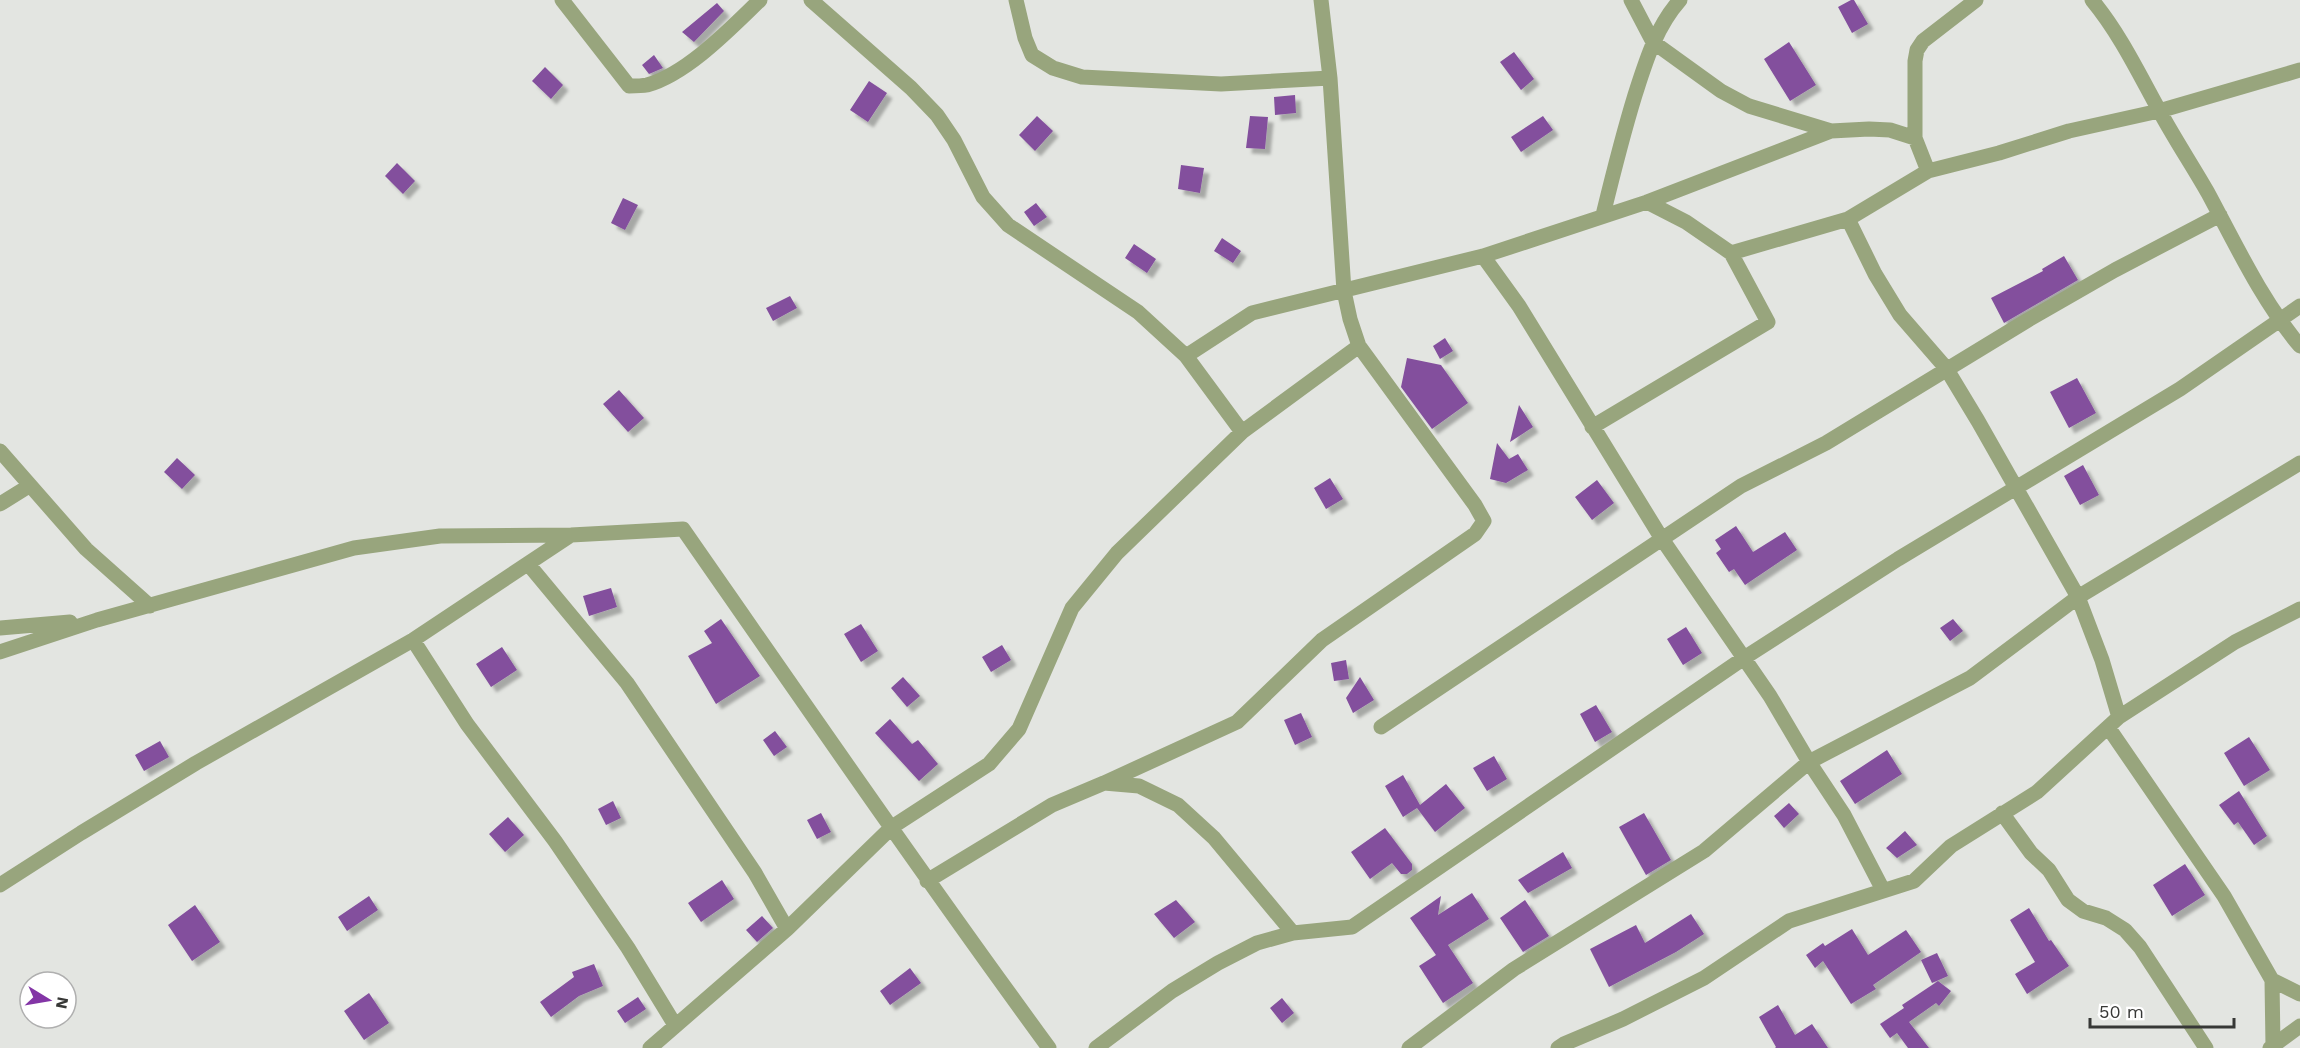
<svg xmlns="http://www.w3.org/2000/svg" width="2300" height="1048" font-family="'Work Sans',sans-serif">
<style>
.building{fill:#834f9d;filter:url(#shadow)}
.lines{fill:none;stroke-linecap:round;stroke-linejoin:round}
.street{stroke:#98a57d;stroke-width:15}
</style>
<defs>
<filter id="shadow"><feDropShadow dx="5.5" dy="5.5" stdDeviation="1.5" flood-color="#0004"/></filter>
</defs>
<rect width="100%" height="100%" fill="#e3e5e1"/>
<path class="building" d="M 1851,0 L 1854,0 L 1868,24 L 1852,33 L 1838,7 Z
M 717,3 L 724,11 L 694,42 L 682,32 Z
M 1789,42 L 1816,85 L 1790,101 L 1764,59 Z
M 1514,52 L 1534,79 L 1521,90 L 1500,62 Z
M 654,55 L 663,68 L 649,74 L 642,65 Z
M 545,67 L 563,85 L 551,99 L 532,81 Z
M 869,81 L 887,93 L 868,122 L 850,110 Z
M 1295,95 L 1296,113 L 1275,115 L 1274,97 Z
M 1037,116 L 1053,131 L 1035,151 L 1019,135 Z
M 1250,116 L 1268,117 L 1265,149 L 1246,148 Z
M 1543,116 L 1553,130 L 1521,152 L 1511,137 Z
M 397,163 L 415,181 L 403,194 L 385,176 Z
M 1181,165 L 1204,168 L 1200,193 L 1178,189 Z
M 623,198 L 638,205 L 625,230 L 611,223 Z
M 1036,203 L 1047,217 L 1034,226 L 1024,212 Z
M 1222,238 L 1241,251 L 1233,263 L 1214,251 Z
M 1134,244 L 1156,259 L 1147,273 L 1125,258 Z
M 2064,256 L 2078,280 L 2004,323 L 1991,298 L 2043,271 L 2042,269 Z
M 790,296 L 797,308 L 773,321 L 766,308 Z
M 1445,338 L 1453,351 L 1440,359 L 1433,346 Z
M 1407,358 L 1441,365 L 1468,403 L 1432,429 L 1401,387 Z
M 2077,378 L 2096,413 L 2069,428 L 2050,392 Z
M 619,390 L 644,418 L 628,432 L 603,404 Z
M 1519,405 L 1533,427 L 1510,442 Z
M 1497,443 L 1509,459 L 1518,454 L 1528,470 L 1506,483 L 1490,479 Z
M 177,458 L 195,475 L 182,489 L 164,472 Z
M 2083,465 L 2099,495 L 2080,505 L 2064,476 Z
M 1330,478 L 1343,499 L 1326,509 L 1314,488 Z
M 1597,480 L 1614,503 L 1592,520 L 1575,497 Z
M 1736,526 L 1753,552 L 1785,532 L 1797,550 L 1745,585 L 1734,569 L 1729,572 L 1716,553 L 1721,549 L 1715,540 Z
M 611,588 L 617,607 L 589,616 L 583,596 Z
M 721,619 L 760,676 L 716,704 L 688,656 L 712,643 L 704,631 Z
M 1953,619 L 1963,631 L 1950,641 L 1940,628 Z
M 861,624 L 878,651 L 861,662 L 844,634 Z
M 1686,627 L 1702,653 L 1683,665 L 1667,639 Z
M 1002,645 L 1011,660 L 991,672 L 982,657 Z
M 502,647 L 517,670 L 491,687 L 476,664 Z
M 1346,660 L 1349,679 L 1334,681 L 1331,663 Z
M 903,677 L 920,696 L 907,707 L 891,688 Z
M 1360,677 L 1374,700 L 1353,713 L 1346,698 Z
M 1596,705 L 1612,732 L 1595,742 L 1580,714 Z
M 1301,713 L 1312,737 L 1295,745 L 1284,720 Z
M 890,719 L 912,744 L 918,740 L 938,764 L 919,781 L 875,733 Z
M 775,731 L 787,747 L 774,756 L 763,740 Z
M 2249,737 L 2270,770 L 2244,786 L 2224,753 Z
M 160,741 L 169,757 L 144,771 L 135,755 Z
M 1887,750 L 1902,774 L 1855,804 L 1840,781 Z
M 1494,756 L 1507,779 L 1487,791 L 1473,768 Z
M 1403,775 L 1420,805 L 1446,784 L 1465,808 L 1435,832 L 1417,808 L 1403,817 L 1385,786 Z
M 2239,791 L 2267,836 L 2254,845 L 2238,822 L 2234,825 L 2219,805 Z
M 613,801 L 621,818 L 606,825 L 598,809 Z
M 1789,803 L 1799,814 L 1784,828 L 1774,816 Z
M 821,813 L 831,832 L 817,839 L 807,820 Z
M 1644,813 L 1671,860 L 1646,875 L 1619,827 Z
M 508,817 L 524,835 L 505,852 L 489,834 Z
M 1385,828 L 1412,864 L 1412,870 L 1407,874 L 1401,874 L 1392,863 L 1370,879 L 1351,852 Z
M 1905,831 L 1917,845 L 1897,858 L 1886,848 Z
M 1563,852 L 1572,868 L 1528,893 L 1518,880 Z
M 2185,864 L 2205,895 L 2172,916 L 2153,885 Z
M 722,880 L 734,899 L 701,922 L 688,903 Z
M 1472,893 L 1489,919 L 1448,945 L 1473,983 L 1443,1003 L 1419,966 L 1436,955 L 1410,918 L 1441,896 L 1438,915 Z
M 369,896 L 378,910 L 347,931 L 338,917 Z
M 1176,900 L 1195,922 L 1174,938 L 1154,914 Z
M 1525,900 L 1549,936 L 1523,952 L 1500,918 Z
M 195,905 L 220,942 L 192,961 L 168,925 Z
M 2029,908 L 2049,941 L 2051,940 L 2069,966 L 2027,994 L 2015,974 L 2035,962 L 2010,920 Z
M 1691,914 L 1704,934 L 1676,952 L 1609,987 L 1590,949 L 1636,925 L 1645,943 Z
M 762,916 L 773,928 L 757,942 L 746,930 Z
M 1852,929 L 1868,955 L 1906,930 L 1921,952 L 1873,985 L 1876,989 L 1851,1004 L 1823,961 L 1815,968 L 1806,955 L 1823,943 L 1825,946 Z
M 1937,953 L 1948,976 L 1932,983 L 1921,960 Z
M 594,964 L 603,986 L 579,996 L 551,1017 L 540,1002 L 574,977 L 572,972 Z
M 910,968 L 921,983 L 890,1005 L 880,991 Z
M 1938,981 L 1951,991 L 1939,1006 L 1936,1003 L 1909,1022 L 1929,1048 L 1908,1048 L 1897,1033 L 1890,1038 L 1880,1024 L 1904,1008 L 1902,1005 Z
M 369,993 L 389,1023 L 364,1040 L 344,1011 Z
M 638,997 L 646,1009 L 625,1023 L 617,1011 Z
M 1282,998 L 1294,1013 L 1282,1023 L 1270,1008 Z
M 1778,1005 L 1795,1035 L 1812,1024 L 1828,1048 L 1775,1048 L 1776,1047 L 1759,1017 Z"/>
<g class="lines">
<path class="street" d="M 562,0 L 629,86 C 635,86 642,86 647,85 C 687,74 731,28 760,0
M 811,0 L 911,88 L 937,115 L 954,140 L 983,197 L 1008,225 L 1138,312 L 1186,356 L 1242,432
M 1016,0 L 1025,38 L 1032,55 L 1053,68 L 1082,77 L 1221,84 L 1330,78
M 1631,0 L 1653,42 L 1721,91 L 1749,106 L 1831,131
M 2092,0 C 2120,34 2138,72 2159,110 C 2174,138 2192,165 2208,193 C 2236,245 2262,301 2300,346
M 1915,138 L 1915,61 L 1917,50 L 1923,41 L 1976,0
M 1603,215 C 1613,174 1623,134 1635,95 C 1646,61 1656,27 1680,0
M 1848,219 L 1875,274 L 1900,315 L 1946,368 L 1978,421 L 2078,597 L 2102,660 L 2119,717
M 1731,253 L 1848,219 L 1928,171 L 1999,153 L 2069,131 L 2159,111 L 2300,70
M 1483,256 L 1519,306 L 1662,539 L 1770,696 L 1809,762 L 1844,815 L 1883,890
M 1186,356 L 1252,313 L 1483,256 L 1647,202 L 1831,131 L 1869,129 L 1890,130 L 1915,138 L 1928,171
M 1592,427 L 1768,322 L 1731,253 L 1686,222 L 1647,202
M 0,451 L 86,549 L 150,606
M 0,504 L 29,486
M 529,565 L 627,683 L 755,873 L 787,929
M 0,628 L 70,622
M 413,640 L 467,724 L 555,841 L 628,948 L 675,1025
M 0,652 L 97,620 L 354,548 L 440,536 L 571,535 L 683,529 C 804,703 924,877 1049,1048
M 1381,727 L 1741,486 L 1826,443 L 2028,320 L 2115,270 L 2220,215
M 2108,727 L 2224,896 L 2272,980 L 2273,1046
M 1104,783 L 1237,722 L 1322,640 L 1475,534 L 1484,521 L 1475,505 L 1359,346
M 2002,813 L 2031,853 L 2049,870 L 2068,900 L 2083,911 L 2106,918 L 2125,930 L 2140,947 L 2206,1048
M 927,881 L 1052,805 L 1104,783 L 1139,786 L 1178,805 L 1214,838 L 1293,933
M 0,885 L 81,833 L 196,763 L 413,640 L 571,535
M 2272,980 L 2300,994
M 650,1048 L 787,929 L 892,827 L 989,764 L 1019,729 L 1072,608 L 1117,553 L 1242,432 L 1359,346 L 1350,319 L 1344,291 L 1330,78 L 1321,0
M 1096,1048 L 1172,991 L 1218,963 L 1257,943 L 1293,933 L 1352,927 L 1744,658 L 1898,559 L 2180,389 L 2300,306
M 1409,1048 L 1514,969 L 1704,851 L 1809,762 L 1970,678 L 2078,597 L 2300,463
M 1558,1048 L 1564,1044 L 1623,1019 L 1704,978 L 1789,921 L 1914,881 L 1951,846 L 2037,792 L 2119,717 L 2235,642 L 2300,609
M 2270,1048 L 2300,1026"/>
</g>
<g transform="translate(48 1000) rotate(101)"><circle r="28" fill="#ffffff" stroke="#afafaf" stroke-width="1.5"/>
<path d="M0-4.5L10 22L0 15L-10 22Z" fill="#8335a6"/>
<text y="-9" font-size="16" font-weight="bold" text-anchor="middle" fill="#373836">N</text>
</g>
<path d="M2090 1018v9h144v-9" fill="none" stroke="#373836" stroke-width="3"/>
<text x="2099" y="1018" font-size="18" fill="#373836" stroke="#ffffff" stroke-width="4.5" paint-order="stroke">50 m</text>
</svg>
